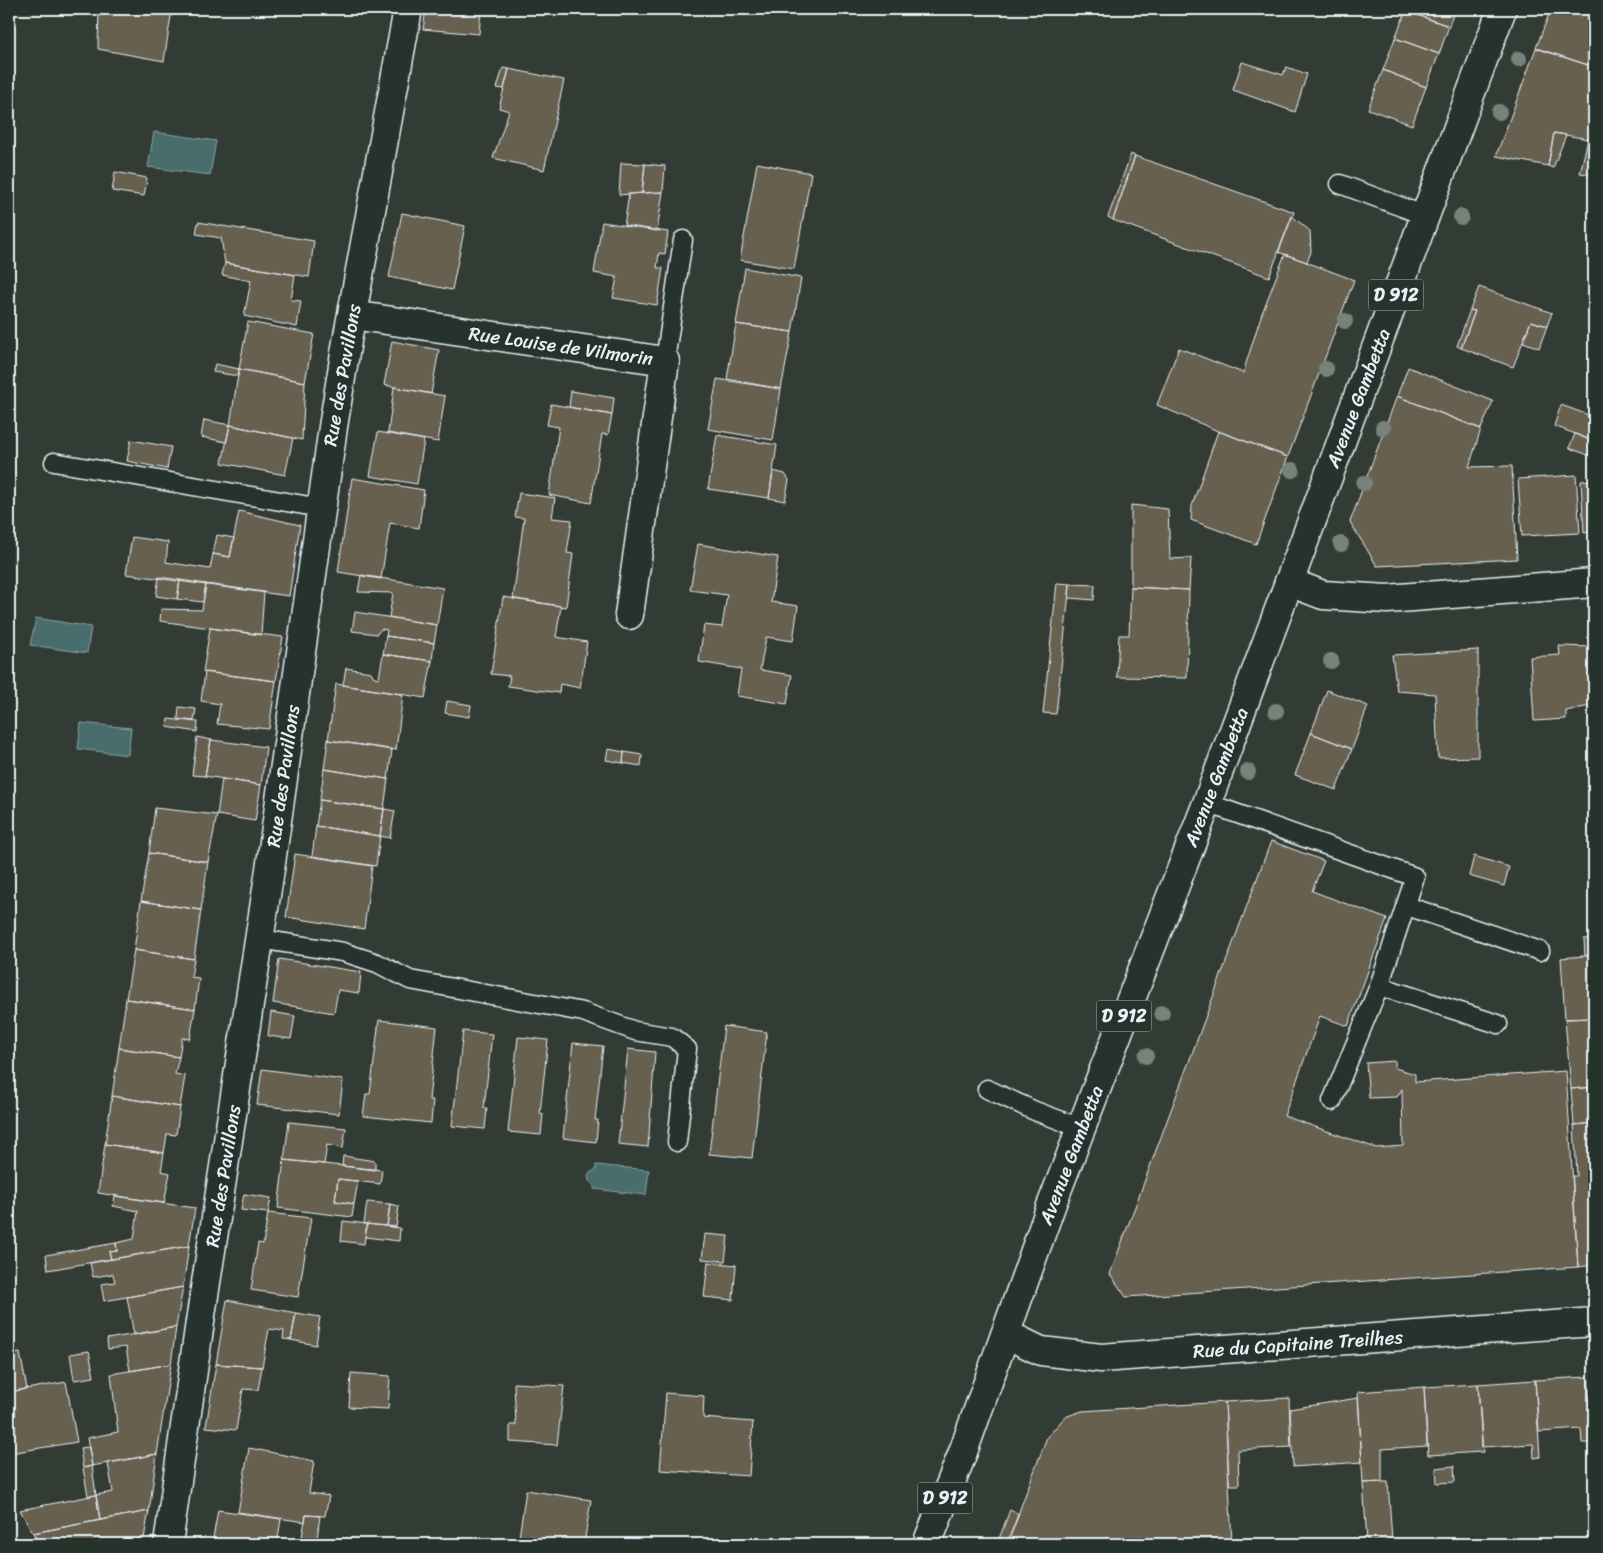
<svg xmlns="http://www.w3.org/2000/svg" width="1603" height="1553" font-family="Sriracha,sans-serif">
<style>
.water{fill:#486d6d;stroke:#88a2a5}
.building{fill:#676150;stroke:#e8f1f8}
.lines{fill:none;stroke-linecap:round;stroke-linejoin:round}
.lane-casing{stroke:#e8f1f8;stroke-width:21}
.street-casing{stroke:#e8f1f8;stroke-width:31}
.primary-casing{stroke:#e8f1f8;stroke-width:31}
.lane{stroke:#26332d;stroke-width:18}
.street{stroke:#26332d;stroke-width:28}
.primary{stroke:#26332d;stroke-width:28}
.tree{fill:#77827b}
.labels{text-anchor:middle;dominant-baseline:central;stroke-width:4;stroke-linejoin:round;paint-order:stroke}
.shield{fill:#26332d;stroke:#aeb8bb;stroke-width:1}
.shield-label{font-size:18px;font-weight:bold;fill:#e8f1f8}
.street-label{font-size:19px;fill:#e8f1f8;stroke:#26332d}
</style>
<rect width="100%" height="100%" fill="#333c34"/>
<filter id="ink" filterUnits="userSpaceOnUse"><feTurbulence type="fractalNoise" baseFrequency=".02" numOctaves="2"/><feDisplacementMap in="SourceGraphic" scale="10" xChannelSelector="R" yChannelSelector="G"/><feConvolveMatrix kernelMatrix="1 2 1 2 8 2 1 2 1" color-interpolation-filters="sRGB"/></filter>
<g filter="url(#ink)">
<path class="water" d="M 154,132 L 216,141 L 210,175 L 148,167 Z
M 36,618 L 91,627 L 87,653 L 30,645 Z
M 81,723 L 131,728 L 128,755 L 78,749 Z
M 596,1165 L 649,1170 L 646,1195 L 594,1189 L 594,1185 L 589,1181 L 588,1176 L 591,1172 L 596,1170 Z"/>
<path class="building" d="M 99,9 L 172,9 L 164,61 L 98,49 Z
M 426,9 L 481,9 L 479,34 L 423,29 Z
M 1400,9 L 1455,9 L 1449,26 Z
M 1551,9 L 1594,9 L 1594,67 L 1536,48 Z
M 1406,11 L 1449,26 L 1439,54 L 1395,38 Z
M 1395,38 L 1439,54 L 1426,87 L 1383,70 Z
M 1536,48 L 1594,67 L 1594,120 L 1588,139 L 1554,133 L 1548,166 L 1496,156 Z
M 1242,62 L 1283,75 L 1286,67 L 1307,74 L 1295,112 L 1233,90 Z
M 503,68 L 509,69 L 504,89 L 497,88 Z
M 509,69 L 564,80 L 544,170 L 493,158 L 509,111 L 499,108 Z
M 1383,70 L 1426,87 L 1412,125 L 1368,109 Z
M 1554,133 L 1566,135 L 1553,168 L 1548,166 Z
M 1588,139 L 1594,140 L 1594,175 L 1580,173 Z
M 1131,154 L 1135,156 L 1113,220 L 1108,217 Z
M 1135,156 L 1294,212 L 1269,277 L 1113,220 Z
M 621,163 L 645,164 L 642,193 L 619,195 Z
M 757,163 L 811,173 L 794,269 L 740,260 Z
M 645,164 L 665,166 L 663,192 L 642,193 Z
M 115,172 L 147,178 L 144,196 L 112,191 Z
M 663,192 L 657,231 L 624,226 L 629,194 Z
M 402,213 L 465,226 L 452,290 L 389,277 Z
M 1292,216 L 1310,231 L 1311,252 L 1307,262 L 1278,252 Z
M 198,222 L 314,241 L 309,277 L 225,263 L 221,238 L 196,234 Z
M 602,222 L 668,232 L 665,254 L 659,253 L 657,268 L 663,268 L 657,305 L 613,298 L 617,277 L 594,273 Z
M 1285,254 L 1354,280 L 1288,457 L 1218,431 L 1157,405 L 1179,348 L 1243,373 L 1261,316 Z
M 225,263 L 295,275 L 291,300 L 301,301 L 297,327 L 244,316 L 251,281 L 222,275 Z
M 745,268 L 801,278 L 792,332 L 736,324 Z
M 1479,287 L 1552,313 L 1547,326 L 1531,321 L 1513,367 L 1461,348 L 1475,311 L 1470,310 Z
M 1470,310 L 1475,311 L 1461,348 L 1457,346 Z
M 1531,321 L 1547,326 L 1539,348 L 1523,342 Z
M 248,322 L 314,334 L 305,382 L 239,369 Z
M 736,324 L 792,332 L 781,389 L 727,379 Z
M 392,341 L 439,350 L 431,394 L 384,385 Z
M 215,364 L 239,369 L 238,376 L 213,372 Z
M 1408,367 L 1493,401 L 1481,429 L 1397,396 Z
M 239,369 L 305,382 L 302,440 L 230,425 Z
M 717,379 L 781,389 L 773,440 L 708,429 Z
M 394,387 L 445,396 L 438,442 L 388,433 Z
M 571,391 L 614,398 L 612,415 L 569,407 Z
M 1397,396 L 1481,429 L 1469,467 L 1512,466 L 1517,559 L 1377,566 L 1350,522 Z
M 551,404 L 612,415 L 608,435 L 602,434 L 591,503 L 549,495 L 559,427 L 547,425 Z
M 1561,405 L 1594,417 L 1594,441 L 1554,426 Z
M 204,420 L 230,425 L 226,442 L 201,437 Z
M 230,425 L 293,438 L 285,475 L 222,463 Z
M 1218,431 L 1288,457 L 1256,544 L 1191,520 L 1192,506 Z
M 378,432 L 424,440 L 417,484 L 370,476 Z
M 1575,434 L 1594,442 L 1594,457 L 1569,448 Z
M 717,435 L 777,445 L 769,498 L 708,489 Z
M 131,440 L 171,447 L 167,469 L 127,461 Z
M 773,471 L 785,474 L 789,480 L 785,501 L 769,498 Z
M 1576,475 L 1580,533 L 1522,536 L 1518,479 Z
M 352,478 L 424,490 L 419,528 L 390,523 L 381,579 L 338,572 Z
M 1594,480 L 1594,532 L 1584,533 L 1581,481 Z
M 519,493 L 555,498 L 552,518 L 572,520 L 567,553 L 573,554 L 566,607 L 513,599 L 524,518 L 515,517 Z
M 1131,505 L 1168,509 L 1170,559 L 1191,558 L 1189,590 L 1131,587 Z
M 239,511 L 300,525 L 289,596 L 126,574 L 132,537 L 168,542 L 166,562 L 210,569 L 213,554 L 230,557 Z
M 217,535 L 234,538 L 230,557 L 213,554 Z
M 698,544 L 778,557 L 771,602 L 798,606 L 793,641 L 766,637 L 760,670 L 792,675 L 787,704 L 737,696 L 741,669 L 699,662 L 704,625 L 722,627 L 727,595 L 690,590 Z
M 361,575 L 443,588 L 437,625 L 389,617 L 393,593 L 358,592 Z
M 159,577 L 180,580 L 177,599 L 156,596 Z
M 180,580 L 206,584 L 203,602 L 177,599 Z
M 1057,583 L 1070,584 L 1056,714 L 1043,713 Z
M 206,584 L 264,592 L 261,635 L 160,621 L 161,609 L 202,610 Z
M 1070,584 L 1095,585 L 1094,600 L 1069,598 Z
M 1131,587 L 1189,590 L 1187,678 L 1117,677 L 1119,635 L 1129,635 Z
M 503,597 L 561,606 L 556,637 L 587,642 L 580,688 L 560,684 L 559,693 L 508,686 L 510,676 L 491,674 Z
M 355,612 L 437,625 L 434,643 L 386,636 L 387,630 L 381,629 L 377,634 L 352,631 Z
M 210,628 L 283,637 L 276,681 L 203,672 Z
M 386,636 L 434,643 L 432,661 L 383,654 Z
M 1559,646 L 1594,647 L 1594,705 L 1566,711 L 1566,719 L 1534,721 L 1530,657 L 1560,655 Z
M 1478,650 L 1478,757 L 1438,758 L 1435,694 L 1397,691 L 1392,655 Z
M 383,654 L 432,661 L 425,698 L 343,685 L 346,668 L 371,672 L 374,677 L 379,678 Z
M 205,672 L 276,681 L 269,729 L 217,724 L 220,704 L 201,701 Z
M 336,684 L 403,694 L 396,750 L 328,740 Z
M 1327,690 L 1368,706 L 1352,749 L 1311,733 Z
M 447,701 L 471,705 L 469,717 L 445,713 Z
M 179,707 L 196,709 L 194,721 L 178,719 Z
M 168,719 L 198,722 L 197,732 L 167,727 Z
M 1311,733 L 1352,749 L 1336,790 L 1295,775 Z
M 197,737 L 211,740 L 205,776 L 192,775 Z
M 211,740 L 266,747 L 261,785 L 205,776 Z
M 328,740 L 392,750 L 388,779 L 324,769 Z
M 608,749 L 624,752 L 623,763 L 606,760 Z
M 624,752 L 642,755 L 641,766 L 623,763 Z
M 324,769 L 388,779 L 384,809 L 320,800 Z
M 222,779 L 261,785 L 255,821 L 217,815 Z
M 320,800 L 384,809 L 380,836 L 316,826 Z
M 155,808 L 217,815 L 208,862 L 149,853 Z
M 384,809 L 395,811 L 390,838 L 380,836 Z
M 316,826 L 380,836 L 376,866 L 312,856 Z
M 1271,841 L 1324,861 L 1312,891 L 1387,919 L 1348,1026 L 1320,1016 L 1284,1116 L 1376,1148 L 1403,1146 L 1402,1089 L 1397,1097 L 1369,1098 L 1366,1063 L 1395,1061 L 1395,1068 L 1415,1074 L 1415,1082 L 1566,1071 L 1578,1267 L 1126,1297 L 1110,1274 Z
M 149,853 L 208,862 L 201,910 L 141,901 Z
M 295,854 L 372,866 L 364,929 L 286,917 Z
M 1474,856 L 1509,867 L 1504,886 L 1469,876 Z
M 141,901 L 201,910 L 194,959 L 134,950 Z
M 1594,938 L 1594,955 L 1585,956 L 1584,939 Z
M 134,950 L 194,959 L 191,977 L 199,978 L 195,1009 L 126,999 Z
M 1594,955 L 1594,1018 L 1565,1019 L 1561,958 Z
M 279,959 L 361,972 L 359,993 L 338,990 L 334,1013 L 273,1003 Z
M 126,999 L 195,1009 L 190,1039 L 182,1038 L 179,1057 L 119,1048 Z
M 271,1012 L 295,1016 L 291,1039 L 268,1036 Z
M 1594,1018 L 1594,1087 L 1571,1089 L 1565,1019 Z
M 379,1020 L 437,1027 L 429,1100 L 433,1100 L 431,1123 L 363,1116 L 366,1094 L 370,1094 Z
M 724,1026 L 767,1032 L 752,1158 L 709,1154 Z
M 463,1031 L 492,1034 L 484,1108 L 487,1108 L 485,1129 L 452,1126 Z
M 518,1037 L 548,1040 L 540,1113 L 543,1114 L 541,1135 L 508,1132 Z
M 573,1043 L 603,1046 L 595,1120 L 598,1120 L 596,1142 L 563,1138 Z
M 119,1048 L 179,1057 L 175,1074 L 185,1076 L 180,1107 L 112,1096 Z
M 628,1049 L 655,1052 L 648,1147 L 618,1144 Z
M 262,1069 L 343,1080 L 339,1114 L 257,1105 Z
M 1594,1087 L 1594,1123 L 1574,1125 L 1571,1089 Z
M 112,1096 L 180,1107 L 176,1135 L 167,1134 L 164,1153 L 105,1144 Z
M 289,1122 L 346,1128 L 343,1148 L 327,1145 L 324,1164 L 284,1160 Z
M 1594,1123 L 1594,1265 L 1578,1267 L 1572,1176 L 1577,1176 L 1574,1125 Z
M 105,1144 L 164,1153 L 161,1171 L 170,1173 L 164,1203 L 98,1193 Z
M 343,1156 L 375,1161 L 375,1170 L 342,1166 Z
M 284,1160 L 382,1170 L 380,1184 L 338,1179 L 335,1201 L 354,1204 L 352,1217 L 278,1208 Z
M 338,1179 L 358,1181 L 354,1204 L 335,1201 Z
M 244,1194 L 271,1198 L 268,1213 L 241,1210 Z
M 115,1196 L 195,1208 L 189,1246 L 111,1259 L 109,1252 L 117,1251 L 116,1243 L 134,1239 L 138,1211 L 113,1206 Z
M 367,1202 L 390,1204 L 387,1226 L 364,1224 Z
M 390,1204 L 399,1206 L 396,1227 L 387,1226 Z
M 268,1213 L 311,1218 L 298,1297 L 251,1290 L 258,1243 L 263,1244 Z
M 343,1221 L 367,1224 L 364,1244 L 341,1241 Z
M 367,1224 L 400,1228 L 399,1241 L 365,1237 Z
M 705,1234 L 728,1236 L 725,1261 L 702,1259 Z
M 116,1243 L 117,1251 L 109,1252 L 111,1259 L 48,1270 L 46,1255 Z
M 189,1246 L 183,1287 L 104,1301 L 101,1284 L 115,1282 L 113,1274 L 93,1277 L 90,1263 Z
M 708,1262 L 736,1265 L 733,1300 L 704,1297 Z
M 183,1287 L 176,1327 L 134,1335 L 127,1297 Z
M 227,1300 L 296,1313 L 291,1340 L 283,1339 L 284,1331 L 269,1329 L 262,1367 L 216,1364 Z
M 296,1313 L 320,1317 L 316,1345 L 291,1340 Z
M 176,1327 L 171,1364 L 130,1371 L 126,1347 L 108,1349 L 107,1339 Z
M 89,1351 L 94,1377 L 74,1380 L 70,1354 Z
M 20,1353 L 27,1389 L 9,1392 L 9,1355 Z
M 171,1364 L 157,1454 L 92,1466 L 87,1438 L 118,1432 L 111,1374 Z
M 216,1364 L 262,1367 L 258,1390 L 243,1389 L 236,1430 L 206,1427 Z
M 351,1373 L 390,1376 L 388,1409 L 349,1407 Z
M 1588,1377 L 1593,1443 L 1582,1443 L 1581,1429 L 1539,1432 L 1535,1380 Z
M 1535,1380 L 1540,1457 L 1534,1458 L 1533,1444 L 1482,1447 L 1478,1384 Z
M 66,1382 L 77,1442 L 10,1453 L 9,1446 L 9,1392 Z
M 514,1383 L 564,1386 L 557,1445 L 510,1442 L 510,1425 L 516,1425 Z
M 1478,1384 L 1483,1452 L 1428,1455 L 1424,1387 Z
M 1424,1387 L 1427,1446 L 1382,1449 L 1382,1482 L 1363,1483 L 1358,1392 Z
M 666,1393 L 704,1396 L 703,1418 L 753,1422 L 749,1476 L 660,1470 Z
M 1590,1396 L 1594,1396 L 1594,1407 L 1590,1407 Z
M 1289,1398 L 1291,1447 L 1238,1450 L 1239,1485 L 1229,1485 L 1225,1402 Z
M 1358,1398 L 1362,1462 L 1293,1467 L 1290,1409 Z
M 1225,1402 L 1232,1544 L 1007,1544 L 1047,1437 L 1065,1417 L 1082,1411 Z
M 1590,1407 L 1594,1407 L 1594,1464 L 1593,1443 Z
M 89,1447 L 92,1466 L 83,1468 L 80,1448 Z
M 249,1448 L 314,1461 L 309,1493 L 329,1496 L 325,1516 L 306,1515 L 305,1522 L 238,1512 Z
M 157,1454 L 149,1511 L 100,1520 L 96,1495 L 113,1492 L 108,1463 Z
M 92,1466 L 96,1495 L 88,1496 L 83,1468 Z
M 1454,1466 L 1455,1482 L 1437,1483 L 1436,1468 Z
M 1382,1482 L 1388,1482 L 1392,1540 L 1367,1542 L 1363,1483 Z
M 526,1490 L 591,1500 L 584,1544 L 518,1544 Z
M 96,1495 L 100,1520 L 33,1533 L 20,1510 Z
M 218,1510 L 281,1519 L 277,1544 L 212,1544 Z
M 1010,1510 L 1019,1514 L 1007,1544 L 997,1544 Z
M 149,1511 L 144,1538 L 110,1544 L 40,1544 L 33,1533 Z
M 306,1515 L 320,1516 L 317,1539 L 302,1537 Z"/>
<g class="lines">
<g class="lane-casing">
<path id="lane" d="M 1340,184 L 1426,216
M 665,361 L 683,240
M 54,462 L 321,508
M 1207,803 L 1415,877 L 1379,986 L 1498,1024
M 1407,906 L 1540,951
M 259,939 L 343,952 L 377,963 L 410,980 L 583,1012 L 635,1031 L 672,1037 L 687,1049 L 677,1142
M 987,1089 L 1035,1111 L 1081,1128
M 1332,1101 L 1379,986"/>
</g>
<g class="street-casing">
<path id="street" d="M 352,315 L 665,361 L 629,615
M 1289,582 L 1323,595 L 1387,599 L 1594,583
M 1006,1334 L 1041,1351 L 1101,1358 L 1594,1322
M 168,1544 L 201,1315 L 271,863 L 333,427 L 347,341 L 408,9"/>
</g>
<g class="primary-casing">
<path id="primary" d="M 927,1544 L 963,1452 L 1051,1206 L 1207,803 L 1502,9"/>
</g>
<use href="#lane" class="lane"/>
<use href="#street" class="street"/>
<use href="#primary" class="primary"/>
</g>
<g class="tree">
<circle cx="1519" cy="59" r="8"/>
<circle cx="1499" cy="112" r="8"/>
<circle cx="1461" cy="217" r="8"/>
<circle cx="1345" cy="321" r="8"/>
<circle cx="1326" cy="369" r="8"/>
<circle cx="1383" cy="428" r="8"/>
<circle cx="1292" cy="470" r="8"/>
<circle cx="1364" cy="483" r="8"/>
<circle cx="1341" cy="544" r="8"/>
<circle cx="1331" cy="661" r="8"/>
<circle cx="1276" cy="711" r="8"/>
<circle cx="1248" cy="772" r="8"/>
<circle cx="1162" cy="1013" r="8"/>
<circle cx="1146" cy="1056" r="8"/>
</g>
</g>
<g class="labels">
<g class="shield">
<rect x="1368.5" y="279.5" width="55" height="31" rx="4"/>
<rect x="1096.5" y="1000.5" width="55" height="31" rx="4"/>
<rect x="917.5" y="1482.5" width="55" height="31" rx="4"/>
</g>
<g class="shield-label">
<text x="1396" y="295">D 912</text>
<text x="1124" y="1016">D 912</text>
<text x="945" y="1498">D 912</text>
</g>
<g class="street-label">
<text transform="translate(561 346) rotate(8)">Rue Louise de Vilmorin</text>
<text transform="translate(342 375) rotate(-80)">Rue des Pavillons</text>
<text transform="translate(1358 398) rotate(-69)">Avenue Gambetta</text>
<text transform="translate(283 776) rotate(-82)">Rue des Pavillons</text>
<text transform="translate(1216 777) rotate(-69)">Avenue Gambetta</text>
<text transform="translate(1071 1155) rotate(-69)">Avenue Gambetta</text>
<text transform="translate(223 1176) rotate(-81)">Rue des Pavillons</text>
<text transform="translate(1298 1344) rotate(-4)">Rue du Capitaine Treilhes</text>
</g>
</g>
<rect width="1603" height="1553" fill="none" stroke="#26332d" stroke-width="30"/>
<rect x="15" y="15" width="1573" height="1523" fill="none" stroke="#e8f1f8" stroke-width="2" filter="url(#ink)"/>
</svg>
